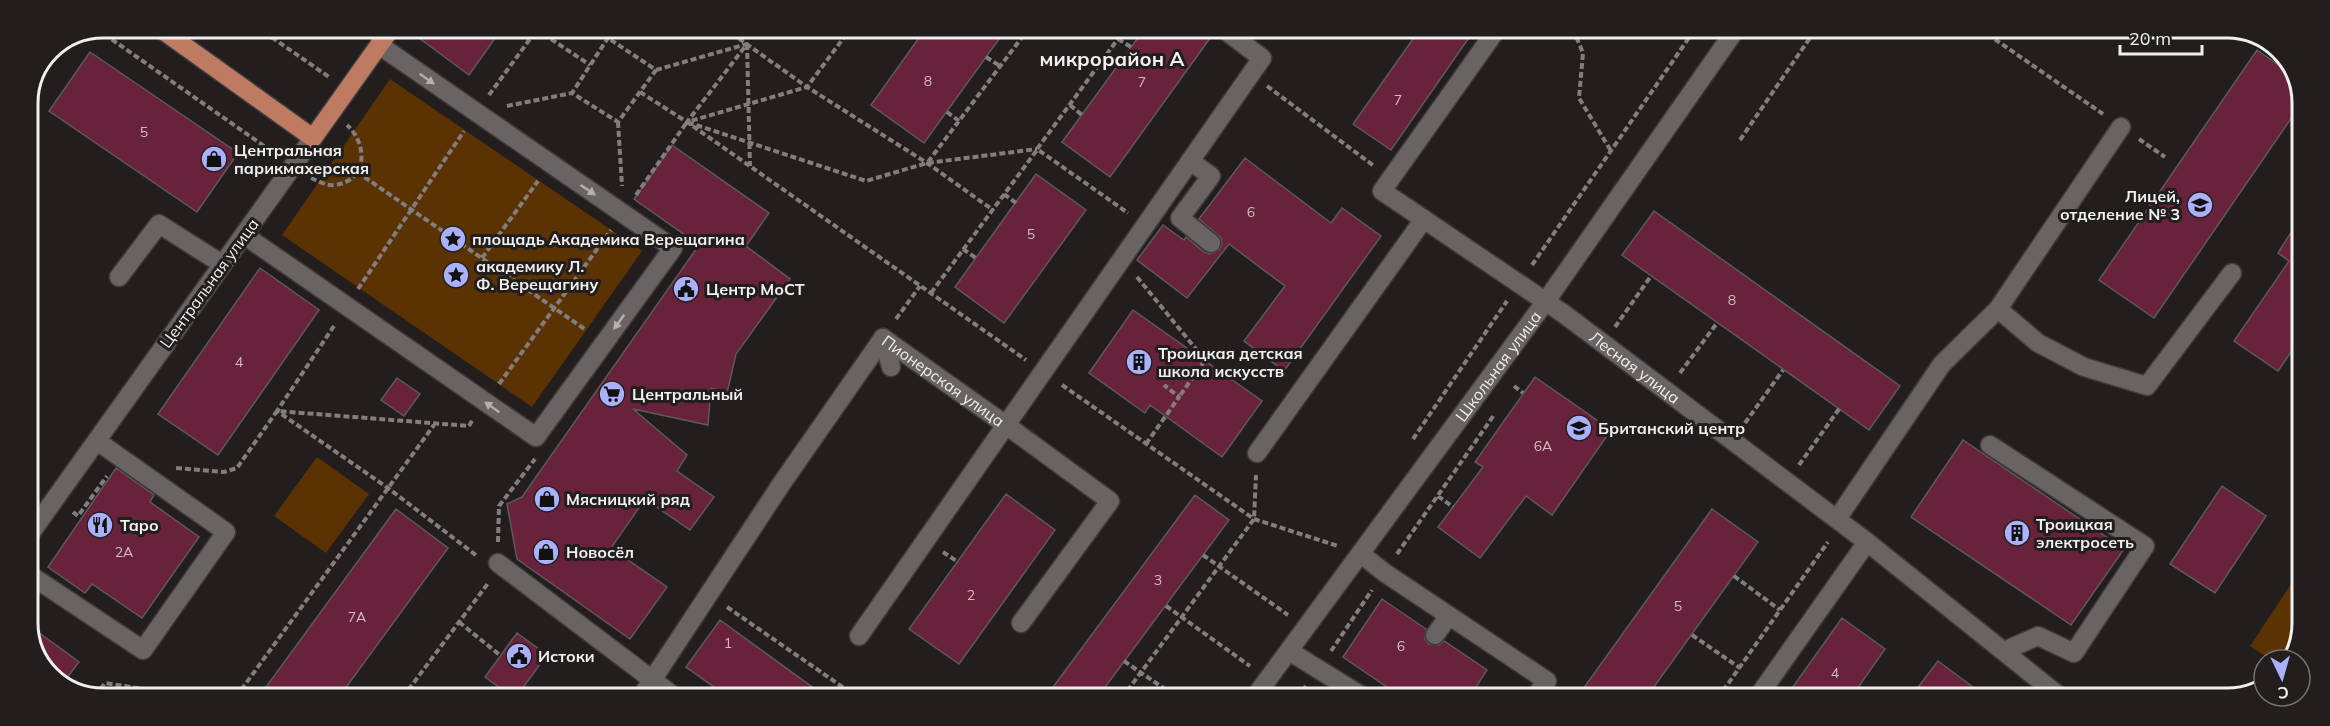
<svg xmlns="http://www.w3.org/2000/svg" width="2330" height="726" font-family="Mulish,sans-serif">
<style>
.green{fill:#5b3202}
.building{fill:#69223b;stroke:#5e595a;stroke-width:1.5}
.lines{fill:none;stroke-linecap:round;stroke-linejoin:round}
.minor-casing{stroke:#3f3b3b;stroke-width:21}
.major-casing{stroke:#3f3b3b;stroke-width:21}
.path{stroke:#827e7e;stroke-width:4;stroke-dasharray:6 3;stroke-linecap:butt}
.minor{stroke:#696464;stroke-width:18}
.major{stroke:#be7b61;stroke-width:18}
.oneway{fill:#b4b0b0}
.labels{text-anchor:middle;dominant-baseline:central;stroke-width:6;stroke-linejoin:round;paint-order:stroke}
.number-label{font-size:14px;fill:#d0bcc2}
.poi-label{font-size:16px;font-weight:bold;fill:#f2efef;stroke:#221e1e;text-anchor:start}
.street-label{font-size:16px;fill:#f2efef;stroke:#221e1e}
.quarter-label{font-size:20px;font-weight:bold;fill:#f2efef;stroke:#221e1e}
.rim{fill:none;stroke:#f2efef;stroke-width:3}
</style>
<rect width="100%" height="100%" fill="#221e1e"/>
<path class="green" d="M 390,79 L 642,251 L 532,407 L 282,235 Z
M 317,457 L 369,494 L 326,553 L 274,516 Z
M 2301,569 L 2300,643 L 2289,660 L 2271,660 L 2250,646 Z"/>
<path class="building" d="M 404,27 L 503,27 L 469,75 Z
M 926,28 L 1007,28 L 924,143 L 871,105 Z
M 1145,28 L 1211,28 L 1213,34 L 1110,177 L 1062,142 Z
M 1420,29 L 1475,29 L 1391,150 L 1353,124 Z
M 2257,50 L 2294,76 L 2303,101 L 2154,318 L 2099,280 Z
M 90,52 L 238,153 L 197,212 L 49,111 Z
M 672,145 L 769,213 L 746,246 L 790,279 L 736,354 L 727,393 L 711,388 L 708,425 L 633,409 L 687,455 L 677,471 L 714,497 L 690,530 L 645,499 L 611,548 L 667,587 L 630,639 L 517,559 L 507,504 L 522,497 L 699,245 L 634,199 Z
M 1245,158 L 1331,223 L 1342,208 L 1381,236 L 1284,371 L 1244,341 L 1285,286 L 1229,244 L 1187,298 L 1137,260 L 1163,225 L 1184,240 L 1186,237 L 1204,252 L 1210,254 L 1219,250 L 1222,244 L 1221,238 L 1199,219 Z
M 1036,174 L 1086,210 L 1004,323 L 955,287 Z
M 1654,211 L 1900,386 L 1869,430 L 1622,255 Z
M 2302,215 L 2302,336 L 2278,371 L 2234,341 L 2289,261 L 2278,253 Z
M 260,268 L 319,310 L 218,455 L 158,414 Z
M 1133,310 L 1262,401 L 1222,457 L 1150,405 L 1145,413 L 1089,373 Z
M 1535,377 L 1611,430 L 1552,515 L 1526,496 L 1480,558 L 1438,527 L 1483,467 L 1475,462 Z
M 397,378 L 420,394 L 404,416 L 381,400 Z
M 1963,440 L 2124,549 L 2071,625 L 1911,517 Z
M 116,468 L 154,495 L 150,502 L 199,537 L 142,618 L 92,584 L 85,593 L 48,567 Z
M 2222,486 L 2266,516 L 2215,593 L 2170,564 Z
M 1006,494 L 1055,530 L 959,664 L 909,629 Z
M 1195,495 L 1229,520 L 1097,698 L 1045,698 Z
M 396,509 L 448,548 L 339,697 L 280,697 L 266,687 Z
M 1712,509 L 1758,542 L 1646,698 L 1597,698 L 1583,689 Z
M 1382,599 L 1426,629 L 1425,639 L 1429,644 L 1439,645 L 1444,641 L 1487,670 L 1469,698 L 1403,698 L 1343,657 Z
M 1842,618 L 1885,649 L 1850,699 L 1785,698 Z
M 720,620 L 826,697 L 728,697 L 686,667 Z
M 27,624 L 79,662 L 63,683 L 43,670 Z
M 517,633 L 547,655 L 516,697 L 513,697 L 485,677 Z
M 1938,661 L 1989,699 L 1909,699 Z"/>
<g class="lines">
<g class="minor-casing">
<g id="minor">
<path id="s1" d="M 1497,29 L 1382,191 L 1564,314 L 1867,542 L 2063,699"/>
<path d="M 1190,161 L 1211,176 L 1180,218 L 1211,243"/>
<path d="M 244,235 L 536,437 L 673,248 L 379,45"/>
<path d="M 119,277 L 159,224 L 222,264"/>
<path d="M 1998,309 L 2121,127"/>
<path id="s2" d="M 883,338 L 1006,425 L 1262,58 L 1222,28"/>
<path d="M 883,338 L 891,367"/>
<path d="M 1990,445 L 2145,546 L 2074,653 L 2038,636 L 2004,651"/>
<path d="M 1257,453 L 1424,219"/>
<path d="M 1837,519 L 1942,364 L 1998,309 L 2038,343 L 2084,367 L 2147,386 L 2232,273"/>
<path d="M 27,538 L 313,138"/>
<path d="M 1361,554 L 1385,573 L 1547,681 L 1534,698"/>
<path d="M 498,563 L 675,697"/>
<path d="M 27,573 L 143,650 L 226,532 L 97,441"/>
<path d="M 1435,635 L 1449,616"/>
<path d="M 859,636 L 1006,425 L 1110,501 L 1021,623"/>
<path d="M 1289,651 L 1365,698"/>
<path d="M 641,697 L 782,483 L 883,338"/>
<path id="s3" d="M 1254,698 L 1546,301 L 1736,29"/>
<path d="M 1757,698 L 1867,542"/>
</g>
</g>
<g class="major-casing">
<path id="major" d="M 158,27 L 313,138 L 392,27"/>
</g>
<path class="path" d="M 257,27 L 329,77 L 330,75
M 607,28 L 608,38 L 572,93 L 618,122 L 656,70 L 608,38
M 724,28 L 807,87 L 927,163 L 993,210
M 1126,28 L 1037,149 L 1128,213
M 1190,28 L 1201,37
M 97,29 L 274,153 L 273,155
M 536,29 L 590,65
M 1573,29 L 1583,53 L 1579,98 L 1611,151
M 1980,29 L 2103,114
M 1118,39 L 1131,47
M 747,44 L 750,166
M 986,57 L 1000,66
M 656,70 L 747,44 L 687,122 L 807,87 L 851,28
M 1267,86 L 1374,166
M 640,92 L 687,122 L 1026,360
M 489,95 L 538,28
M 1070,105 L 1082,115
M 507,106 L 572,93
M 947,112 L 959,121
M 618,122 L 622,186
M 2139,139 L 2165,157
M 1740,140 L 1816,29
M 928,162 L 1029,28
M 357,172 L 586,330
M 311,178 C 318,181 326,186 334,185 C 367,182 369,145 347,125
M 1004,194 L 1016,203
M 636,195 L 687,122 L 866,181 L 927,163 L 1037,149
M 963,249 L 976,258
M 482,258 L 538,181
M 1532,265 L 1695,29
M 1137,277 L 1205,360 L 1179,397
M 358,289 L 464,131
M 931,293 L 1037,150
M 896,319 L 920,286
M 334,326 L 277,411 L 388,488 L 477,556
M 1615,327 L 1651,276
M 1680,373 L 1717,323
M 499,384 L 611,230
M 1062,385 L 1254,519 L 1338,546
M 1514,386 L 1523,393
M 1745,423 L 1783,370
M 1413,439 L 1507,301
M 1146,444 L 1179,397 L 1164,385
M 1799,465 L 1839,409
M 176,468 L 224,472 L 237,468 L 277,411 L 469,426 L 473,419
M 1438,496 L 1453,507
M 73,512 L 78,516 L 107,476
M 498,542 L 499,506 L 535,459
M 943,552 L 958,562
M 1397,554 L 1494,415
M 1203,555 L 1288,615
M 1734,576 L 1780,610
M 1166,606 L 1250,666
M 727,607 L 857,697
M 459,622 L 501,656
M 1692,635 L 1740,668
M 1331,651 L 1372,590
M 1124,661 L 1178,698
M 95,696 L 105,683 L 189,696
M 1648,696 L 1651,698
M 236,697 L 434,425
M 403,697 L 489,582
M 1122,698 L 1254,519 L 1256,475
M 1297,698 L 1306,686
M 1718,698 L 1828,542"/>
<use href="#minor" class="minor"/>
<use href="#major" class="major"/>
</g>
<defs><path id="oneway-solid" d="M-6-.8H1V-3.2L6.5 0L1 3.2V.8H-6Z" transform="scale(1.5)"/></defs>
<g class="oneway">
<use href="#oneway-solid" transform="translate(427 79) rotate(35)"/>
<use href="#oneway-solid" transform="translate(588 190) rotate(34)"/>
<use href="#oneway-solid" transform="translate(619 322) rotate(126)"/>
<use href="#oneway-solid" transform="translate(492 407) rotate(-145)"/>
</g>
<defs>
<g id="shop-disc" transform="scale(1.35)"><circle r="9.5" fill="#aab0fb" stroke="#221e1e"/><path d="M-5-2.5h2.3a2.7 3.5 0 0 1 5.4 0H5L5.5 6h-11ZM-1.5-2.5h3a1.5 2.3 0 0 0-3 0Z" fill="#111"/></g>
<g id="school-disc" transform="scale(1.35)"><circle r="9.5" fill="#aab0fb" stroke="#221e1e"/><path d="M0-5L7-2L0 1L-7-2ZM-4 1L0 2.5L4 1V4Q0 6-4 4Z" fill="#111"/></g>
<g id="sight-disc" transform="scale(1.35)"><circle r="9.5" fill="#aab0fb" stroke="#221e1e"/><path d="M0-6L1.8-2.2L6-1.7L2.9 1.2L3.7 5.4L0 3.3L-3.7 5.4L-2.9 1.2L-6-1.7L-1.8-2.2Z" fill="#111"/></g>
<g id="civic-disc" transform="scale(1.35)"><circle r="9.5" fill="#aab0fb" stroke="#221e1e"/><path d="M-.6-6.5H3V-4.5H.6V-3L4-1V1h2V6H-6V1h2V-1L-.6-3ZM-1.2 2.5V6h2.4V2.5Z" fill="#111"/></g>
<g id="building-disc" transform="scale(1.35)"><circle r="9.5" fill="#aab0fb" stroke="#221e1e"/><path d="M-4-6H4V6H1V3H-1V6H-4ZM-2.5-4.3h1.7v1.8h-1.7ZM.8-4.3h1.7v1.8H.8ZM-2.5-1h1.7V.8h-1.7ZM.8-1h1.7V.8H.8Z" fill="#111"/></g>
<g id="supermarket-disc" transform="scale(1.35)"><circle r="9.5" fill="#aab0fb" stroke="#221e1e"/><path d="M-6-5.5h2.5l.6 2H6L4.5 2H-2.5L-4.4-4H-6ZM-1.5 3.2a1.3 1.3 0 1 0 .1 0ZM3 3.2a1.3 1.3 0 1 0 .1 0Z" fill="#111"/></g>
<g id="restaurant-disc" transform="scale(1.35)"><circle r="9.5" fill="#aab0fb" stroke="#221e1e"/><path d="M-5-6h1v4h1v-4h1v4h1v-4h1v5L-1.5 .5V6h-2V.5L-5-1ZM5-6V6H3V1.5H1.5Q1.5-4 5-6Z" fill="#111"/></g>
</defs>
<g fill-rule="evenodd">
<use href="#shop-disc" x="214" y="159"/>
<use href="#school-disc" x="2200" y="205"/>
<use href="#sight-disc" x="453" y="239"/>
<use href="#sight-disc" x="456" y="275"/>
<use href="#civic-disc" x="686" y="289"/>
<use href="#building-disc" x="1139" y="362"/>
<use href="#supermarket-disc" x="612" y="394"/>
<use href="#school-disc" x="1579" y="428"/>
<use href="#shop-disc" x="547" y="499"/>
<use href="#restaurant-disc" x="100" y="525"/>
<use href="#building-disc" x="2017" y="533"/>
<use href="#shop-disc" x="546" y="552"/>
<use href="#civic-disc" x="519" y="656"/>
</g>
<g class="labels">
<g class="number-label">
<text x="928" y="81">8</text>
<text x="1142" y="82">7</text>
<text x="1398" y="100">7</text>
<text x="144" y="132">5</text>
<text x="1251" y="212">6</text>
<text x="1031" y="234">5</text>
<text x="1732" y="300">8</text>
<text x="239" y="362">4</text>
<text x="1543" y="446">6А</text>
<text x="124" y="552">2А</text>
<text x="1158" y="580">3</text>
<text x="971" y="595">2</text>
<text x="1678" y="606">5</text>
<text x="357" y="617">7А</text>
<text x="728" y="643">1</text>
<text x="1401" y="646">6</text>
<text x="1835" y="673">4</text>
</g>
<g class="poi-label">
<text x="234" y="150">Центральная<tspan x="234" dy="18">парикмахерская</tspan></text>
<text x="2180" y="196" text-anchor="end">Лицей,<tspan x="2180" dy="18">отделение № 3</tspan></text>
<text x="472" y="239">площадь Академика Верещагина</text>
<text x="476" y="266">академику Л.<tspan x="476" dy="18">Ф. Верещагину</tspan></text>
<text x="706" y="289">Центр МоСТ</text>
<text x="1158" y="353">Троицкая детская<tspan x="1158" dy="18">школа искусств</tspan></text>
<text x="632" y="394">Центральный</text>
<text x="1598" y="428">Британский центр</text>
<text x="566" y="499">Мясницкий ряд</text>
<text x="2036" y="524">Троицкая<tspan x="2036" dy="18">электросеть</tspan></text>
<text x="120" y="525">Таро</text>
<text x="566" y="552">Новосёл</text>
<text x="538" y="656">Истоки</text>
</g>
<g class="street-label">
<text transform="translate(209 283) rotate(-54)">Центральная улица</text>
<text stroke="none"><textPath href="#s3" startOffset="412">Школьная улица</textPath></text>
<text stroke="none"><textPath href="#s1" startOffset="507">Лесная улица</textPath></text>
<text stroke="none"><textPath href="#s2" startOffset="74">Пионерская улица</textPath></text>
</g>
<g class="quarter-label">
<text x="1112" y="58">микрорайон А</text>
</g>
</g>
<path d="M0 0H2330V726H0ZM103 38H2227A65 65 0 0 1 2292 103V623A65 65 0 0 1 2227 688H103A65 65 0 0 1 38 623V103A65 65 0 0 1 103 38Z" fill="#221e1e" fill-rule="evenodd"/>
<path class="rim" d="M103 38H2227A65 65 0 0 1 2292 103V623A65 65 0 0 1 2227 688H103A65 65 0 0 1 38 623V103A65 65 0 0 1 103 38Z"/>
<g transform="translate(2282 678) rotate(175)"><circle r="28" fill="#221e1e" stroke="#757272" stroke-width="1.5"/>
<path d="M0-4.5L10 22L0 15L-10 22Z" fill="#aab0fb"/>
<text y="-9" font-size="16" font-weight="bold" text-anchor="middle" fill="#f2efef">С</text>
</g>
<path d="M2120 45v9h82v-9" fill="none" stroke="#f2efef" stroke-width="3"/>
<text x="2129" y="45" font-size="18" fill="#f2efef" stroke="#221e1e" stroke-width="4.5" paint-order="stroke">20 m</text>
</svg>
